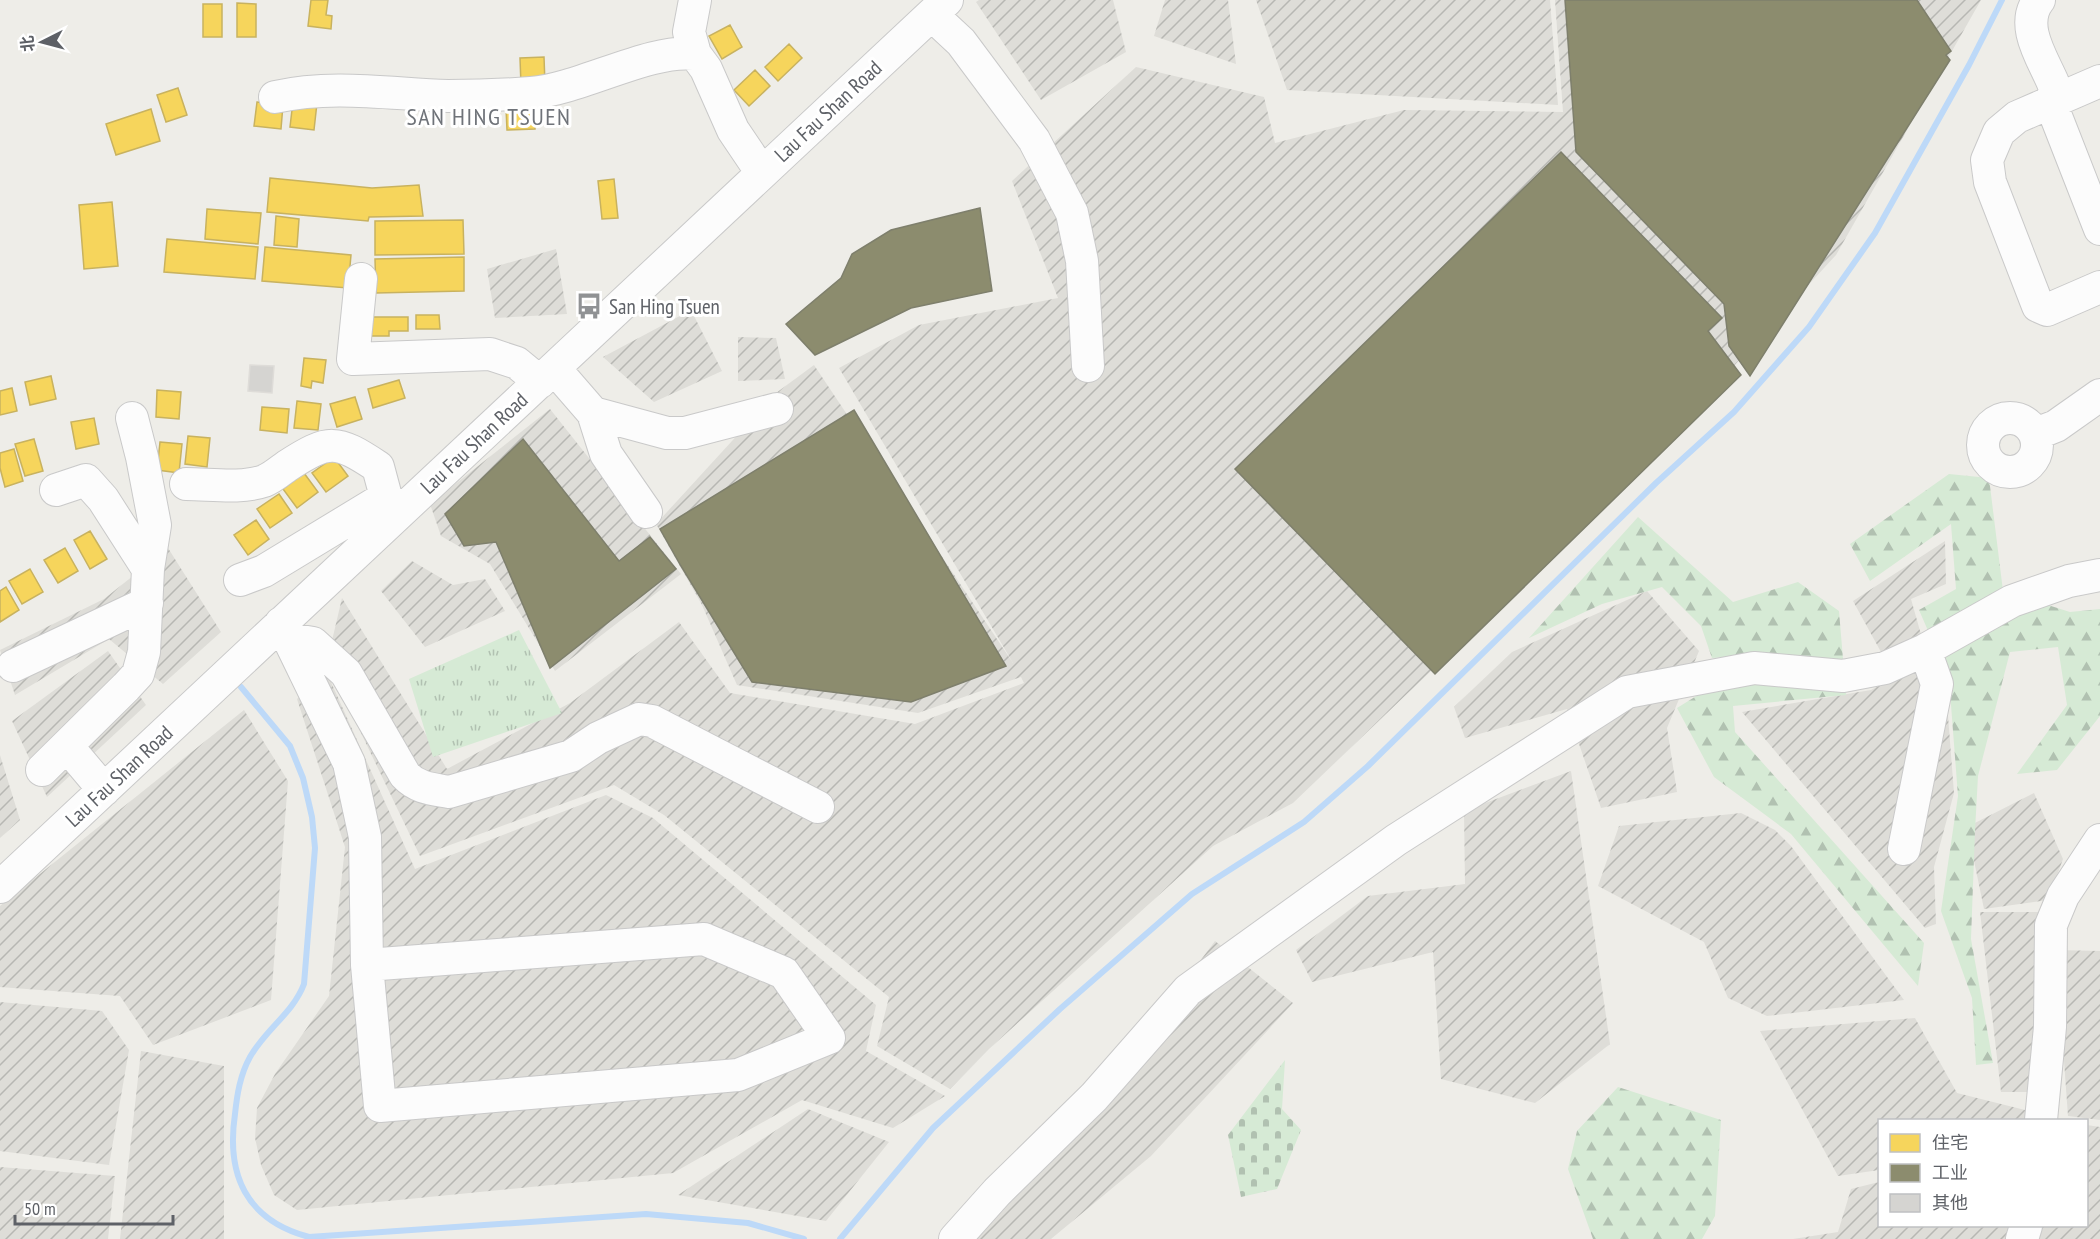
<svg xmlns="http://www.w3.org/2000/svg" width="2100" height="1239" font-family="'PT Sans Narrow','Noto Sans SC',sans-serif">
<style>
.industrial{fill:url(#industrial-furrows)}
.grass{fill:url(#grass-tufts)}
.forest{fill:url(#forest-firs)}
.cemetery{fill:url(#cemetery-stones)}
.homes{fill:#f6d55c;stroke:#c8b25f;stroke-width:1.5}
.industry{fill:#8c8c6e;stroke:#7e7f6c;stroke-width:1.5}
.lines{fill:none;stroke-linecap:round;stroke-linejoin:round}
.stream{stroke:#bdd9f8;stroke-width:6}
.building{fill:#d5d4d1;stroke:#dedcd8;stroke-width:1.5}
.minor-casing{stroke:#c9c9c9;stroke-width:34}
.minor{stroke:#fcfcfc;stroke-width:32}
.labels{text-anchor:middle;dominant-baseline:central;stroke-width:6;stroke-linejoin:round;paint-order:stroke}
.street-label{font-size:21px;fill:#5e6167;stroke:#fff}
.poi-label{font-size:21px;fill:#5e6167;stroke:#fff;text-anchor:start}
.quarter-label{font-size:24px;letter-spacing:1.5px;fill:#6f7379;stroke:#fff}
</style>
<defs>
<pattern id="industrial-furrows" width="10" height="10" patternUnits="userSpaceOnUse" patternTransform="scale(1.5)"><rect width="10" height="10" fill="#deddd8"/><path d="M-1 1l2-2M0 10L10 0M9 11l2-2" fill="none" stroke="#b7b7b3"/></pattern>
<pattern id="grass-tufts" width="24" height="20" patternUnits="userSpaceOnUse" patternTransform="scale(1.5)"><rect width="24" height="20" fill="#d6ead5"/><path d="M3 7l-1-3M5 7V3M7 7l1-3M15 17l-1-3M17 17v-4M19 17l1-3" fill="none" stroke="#b1c1b1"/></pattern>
<pattern id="forest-firs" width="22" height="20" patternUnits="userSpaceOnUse" patternTransform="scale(1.5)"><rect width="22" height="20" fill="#d6ead5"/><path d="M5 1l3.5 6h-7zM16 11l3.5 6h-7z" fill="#b1c1b1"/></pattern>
<pattern id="cemetery-stones" width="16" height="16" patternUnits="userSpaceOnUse" patternTransform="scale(1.5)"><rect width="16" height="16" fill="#d6ead5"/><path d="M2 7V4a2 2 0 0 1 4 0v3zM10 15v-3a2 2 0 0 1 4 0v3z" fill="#b1c1b1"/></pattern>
</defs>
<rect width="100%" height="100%" fill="#eeede8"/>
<path class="industrial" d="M 979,0 L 1113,0 L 1126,52 L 1041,100 L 976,2 Z
M 1165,0 L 1228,0 L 1236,64 L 1154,36 Z
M 1256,0 L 1550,0 L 1558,105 L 1287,90 Z
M 1555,0 L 1981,0 L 1836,255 L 1617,493 L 1293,803 L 1213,846 L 989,1049 L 950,1089 L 877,1046 L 889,997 L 664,815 L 614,785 L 420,856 L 327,662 L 342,598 L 447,769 L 570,703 L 679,622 L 730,693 L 915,724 L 1024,683 L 1021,677 L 918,713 L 737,685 L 702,605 L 656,524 L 776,393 L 814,365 L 1013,663 L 839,368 L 919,325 L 1058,298 L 1012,181 L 1136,67 L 1264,97 L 1275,143 L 1404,110 L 1563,112 Z
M 556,249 L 567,314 L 495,318 L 487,269 Z
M 691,310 L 722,371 L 654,402 L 603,357 Z
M 738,337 L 776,338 L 785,379 L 738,381 Z
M 550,409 L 681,574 L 555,671 L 490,564 L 441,536 L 430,504 Z
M 1945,541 L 1946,584 L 1911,599 L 1922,638 L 1881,652 L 1853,601 Z
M 168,548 L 221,632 L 163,684 L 109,639 L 15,695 L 0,650 L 104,599 Z
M 412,561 L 453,585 L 485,579 L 505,611 L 425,647 L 381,591 Z
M 1647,591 L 1699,651 L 1667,728 L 1677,792 L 1601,808 L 1567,709 L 1465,738 L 1454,707 L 1512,652 Z
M 108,651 L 146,705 L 47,797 L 12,721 Z
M 1933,656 L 1946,690 L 1954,793 L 1934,867 L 1936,924 L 1925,928 L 1742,712 L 1871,690 Z
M 326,671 L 415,869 L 606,795 L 653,818 L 876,1005 L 866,1051 L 945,1096 L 893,1128 L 802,1100 L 673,1173 L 297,1210 L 274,1195 L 261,1165 L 255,1138 L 257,1108 L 275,1074 L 329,996 L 345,847 L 297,699 Z
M 244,710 L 288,781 L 271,1000 L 153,1045 L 120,996 L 0,987 L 0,906 Z
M 0,755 L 20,820 L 0,838 Z
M 1571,771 L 1610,1044 L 1535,1103 L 1441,1079 L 1433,952 L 1312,982 L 1296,950 L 1368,896 L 1465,884 L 1464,811 Z
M 2034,793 L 2063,859 L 2048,900 L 1984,909 L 1967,827 Z
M 1741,813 L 1775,830 L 1791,846 L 1904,1000 L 1767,1016 L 1728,998 L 1704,942 L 1598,886 L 1619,826 Z
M 1980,912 L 2041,912 L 2035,1092 L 2001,1092 Z
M 1215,941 L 1293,1003 L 1151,1156 L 1051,1239 L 977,1239 L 1102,1092 Z
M 2056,950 L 2100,951 L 2100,1120 L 2068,1116 Z
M 0,1002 L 102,1011 L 129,1050 L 109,1165 L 0,1151 Z
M 1915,1018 L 1957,1093 L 2029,1111 L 2029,1120 L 1880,1120 L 1879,1170 L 1838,1176 L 1760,1031 Z
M 141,1051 L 224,1066 L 224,1239 L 120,1239 Z
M 808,1109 L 889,1142 L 826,1221 L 678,1195 Z
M 2087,1125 L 2100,1127 L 2100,1239 L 2039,1239 L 2040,1226 L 2086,1226 Z
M 0,1167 L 115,1176 L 108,1239 L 0,1239 Z
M 1879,1182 L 1880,1226 L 2017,1226 L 2012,1239 L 1793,1239 L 1838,1232 L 1851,1189 Z"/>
<path class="grass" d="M 519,630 L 562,713 L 433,757 L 409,679 Z"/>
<path class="forest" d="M 1949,474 L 1989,478 L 2003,591 L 2070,612 L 2100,609 L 2100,716 L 2057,770 L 2017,774 L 2067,705 L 2058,647 L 2010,652 L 1978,776 L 1975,831 L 1971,939 L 1993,1063 L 1976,1065 L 1972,998 L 1941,911 L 1958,796 L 1949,679 L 1919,610 L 1956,589 L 1951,524 L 1870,581 L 1850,544 Z
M 1638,517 L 1733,602 L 1798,582 L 1839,611 L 1846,695 L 1733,706 L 1735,732 L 1924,943 L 1918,986 L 1791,834 L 1714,777 L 1677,708 L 1764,654 L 1712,658 L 1701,626 L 1662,587 L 1602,604 L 1529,638 Z
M 1618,1087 L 1721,1120 L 1715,1216 L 1702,1239 L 1593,1239 L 1568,1169 L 1577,1131 Z"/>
<path class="cemetery" d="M 1285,1060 L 1282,1109 L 1301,1130 L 1277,1189 L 1241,1197 L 1228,1135 Z"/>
<path class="homes" d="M 311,0 L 328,0 L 326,15 L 332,16 L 331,29 L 308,26 Z
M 237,3 L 256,4 L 256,37 L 237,37 Z
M 203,4 L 222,4 L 222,37 L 203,37 Z
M 730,25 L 742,47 L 722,59 L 709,36 Z
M 789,44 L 802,58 L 778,81 L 765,67 Z
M 544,57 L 545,84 L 521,85 L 520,58 Z
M 755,70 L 770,86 L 749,106 L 734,90 Z
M 178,88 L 187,115 L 166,122 L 157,95 Z
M 293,101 L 317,103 L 314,130 L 290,127 Z
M 257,102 L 283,105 L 281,129 L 254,126 Z
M 534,107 L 535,129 L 507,130 L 506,108 Z
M 151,109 L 160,141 L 116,155 L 106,124 Z
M 270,178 L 372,188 L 419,185 L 423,216 L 369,217 L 368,221 L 267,212 Z
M 614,179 L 618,218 L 602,219 L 598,181 Z
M 112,202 L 118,266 L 84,269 L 79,205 Z
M 207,209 L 261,213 L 258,244 L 205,239 Z
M 276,216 L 299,219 L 297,247 L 274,245 Z
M 463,220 L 464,254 L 375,255 L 375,221 Z
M 167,239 L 258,247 L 255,279 L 164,272 Z
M 265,247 L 351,255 L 348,288 L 262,281 Z
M 464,257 L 464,291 L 376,293 L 375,259 Z
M 416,315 L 439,315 L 440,329 L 416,329 Z
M 370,317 L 408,317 L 408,331 L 389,331 L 389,336 L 370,336 Z
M 304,358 L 326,360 L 323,383 L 312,381 L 311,388 L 301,386 Z
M 51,376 L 56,399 L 30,405 L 25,382 Z
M 399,380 L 405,398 L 373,408 L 368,389 Z
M 12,388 L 17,411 L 0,415 L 0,391 Z
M 157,390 L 181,392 L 179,419 L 156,417 Z
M 355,397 L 362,419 L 337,427 L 330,404 Z
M 297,401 L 321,404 L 318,430 L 294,428 Z
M 262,407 L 289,409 L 287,433 L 260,430 Z
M 94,418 L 99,444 L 76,449 L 71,422 Z
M 188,436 L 210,438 L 207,467 L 185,464 Z
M 34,439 L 43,471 L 25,476 L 15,444 Z
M 160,442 L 182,444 L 179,473 L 157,470 Z
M 14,449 L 23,481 L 5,487 L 0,468 L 0,453 Z
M 334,457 L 348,476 L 326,492 L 312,473 Z
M 304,473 L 318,492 L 297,508 L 283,489 Z
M 279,494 L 292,513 L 270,528 L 257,509 Z
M 256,520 L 269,539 L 248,555 L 234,535 Z
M 90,531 L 107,559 L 90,569 L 74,540 Z
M 65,548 L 78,571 L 58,583 L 44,560 Z
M 30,569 L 43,592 L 22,604 L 9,581 Z
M 6,587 L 19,610 L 0,622 L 0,591 Z"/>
<path class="industry" d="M 1565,0 L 1917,0 L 1951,51 L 1946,55 L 1950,60 L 1750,376 L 1729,346 L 1724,304 L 1576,152 Z
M 1561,152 L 1722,318 L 1708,331 L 1741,375 L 1435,674 L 1235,469 Z
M 980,208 L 992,291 L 911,308 L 815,355 L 786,324 L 841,278 L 852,254 L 891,230 Z
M 854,410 L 1006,666 L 911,702 L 752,682 L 681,566 L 660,529 Z
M 523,439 L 619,561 L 650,537 L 676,569 L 550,668 L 496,542 L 464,546 L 445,514 Z"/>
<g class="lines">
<path class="stream" d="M 241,687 L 290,746 L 303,778 L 312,817 L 315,848 L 304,984 C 293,1013 266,1029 250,1057 C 240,1075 237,1095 235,1114 C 226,1175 246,1220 309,1237 L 646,1214 L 748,1223 L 804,1239
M 840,1239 L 933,1128 L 1060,1009 L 1192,894 L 1304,822 L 1368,766 L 1656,483 L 1734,412 L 1809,327 L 1875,233 L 1969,65 L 2002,0"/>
</g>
<path class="building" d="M 250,365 L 274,366 L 272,393 L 248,391 Z"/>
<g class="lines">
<g class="minor-casing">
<path id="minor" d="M 695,0 L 689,32 L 695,54
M 2039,0 C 2019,25 2043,59 2053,83
M 932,15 L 961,42 L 1034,140 L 1072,213 L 1082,261 L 1088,366
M 2100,81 L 2017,117 L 1999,132 L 1987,160 L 1990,182 L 2038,306 L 2047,310 L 2100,287
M 275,97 C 333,84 390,94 448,96 C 475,96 504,95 531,93 C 581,89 650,48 695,54 L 706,69 L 733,130 L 762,173
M 2050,101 L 2100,229
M 361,279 L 353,359 L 490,354 L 517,363 L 540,382
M 554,368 L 593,413 L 606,454 L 646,512
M 593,413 L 667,433 L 685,433 L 777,409
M1983 445a27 27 0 1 1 54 0a27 27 0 1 1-54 0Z
M 132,418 L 142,457 L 155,525 L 148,569
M 2036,434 L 2056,426 L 2100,395
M 186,484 C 210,484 241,489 264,481 C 272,478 280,471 287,466 C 329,439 336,439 378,467 L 386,497
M 240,580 L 264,571 L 386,497 L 400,511
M 281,623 L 349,763 L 365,837 L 367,965 L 380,1106 L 738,1075 L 829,1038 L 784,973 L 704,939 L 367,965
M 289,639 L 313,643 L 346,673 L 405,775 C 417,788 432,789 449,792 L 571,756 L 598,738 L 639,719 L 652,721 L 818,807
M 13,666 L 147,603
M 67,746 L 104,790
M 42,770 L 126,687 L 138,674 L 144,652 L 148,569 L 103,499 L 86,480 L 56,490
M 1904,849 L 1937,684 L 1925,650
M 0,887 L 947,0
M 2041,1120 L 2050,1027 L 2051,925 L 2063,896 L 2100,840
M 955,1239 L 997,1192 L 1094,1097 L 1188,990 L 1396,840 L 1627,692 L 1754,668 L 1843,676 L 1885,668 L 1925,650 L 2012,601 L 2069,581 L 2100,575
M 2022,1239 L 2026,1226"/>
</g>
<use href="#minor" class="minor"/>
</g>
<defs>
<g id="bus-bare" transform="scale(2.07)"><path d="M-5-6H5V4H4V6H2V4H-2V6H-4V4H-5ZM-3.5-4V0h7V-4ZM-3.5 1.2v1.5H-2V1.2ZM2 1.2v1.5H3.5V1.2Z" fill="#909294" stroke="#fff" stroke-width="2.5" paint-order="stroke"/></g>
</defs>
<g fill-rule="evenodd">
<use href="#bus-bare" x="589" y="306"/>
</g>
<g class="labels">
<g class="street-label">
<text transform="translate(828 111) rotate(-43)">Lau Fau Shan Road</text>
<text transform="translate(474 443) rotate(-43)">Lau Fau Shan Road</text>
<text transform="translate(119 776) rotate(-43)">Lau Fau Shan Road</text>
</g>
<g class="poi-label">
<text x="609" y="306">San Hing Tsuen</text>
</g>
<g class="quarter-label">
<text x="489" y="116">SAN HING TSUEN</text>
</g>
</g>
<rect x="1878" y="1119" width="210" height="108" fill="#ffffff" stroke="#bfc0c2" stroke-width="1.5"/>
<rect x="1890" y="1134" width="30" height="18" fill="#f6d55c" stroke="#bfc0c2" stroke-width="1.5"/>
<text x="1932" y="1149" font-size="18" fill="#5e6167">住宅</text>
<rect x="1890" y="1164" width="30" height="18" fill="#8c8c6e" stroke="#bfc0c2" stroke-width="1.5"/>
<text x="1932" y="1179" font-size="18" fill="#5e6167">工业</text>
<rect x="1890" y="1194" width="30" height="18" fill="#d5d4d1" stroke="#bfc0c2" stroke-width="1.5"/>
<text x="1932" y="1209" font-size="18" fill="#5e6167">其他</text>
<g transform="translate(42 42) rotate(264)" stroke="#ffffff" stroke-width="4.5" paint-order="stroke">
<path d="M0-4.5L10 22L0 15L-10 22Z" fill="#5e6167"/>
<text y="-9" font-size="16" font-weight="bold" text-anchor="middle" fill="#5e6167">北</text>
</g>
<path d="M15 1215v9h158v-9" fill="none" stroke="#5e6167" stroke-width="3"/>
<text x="24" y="1215" font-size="18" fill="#5e6167" stroke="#ffffff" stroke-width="4.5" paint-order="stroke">50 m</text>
</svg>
